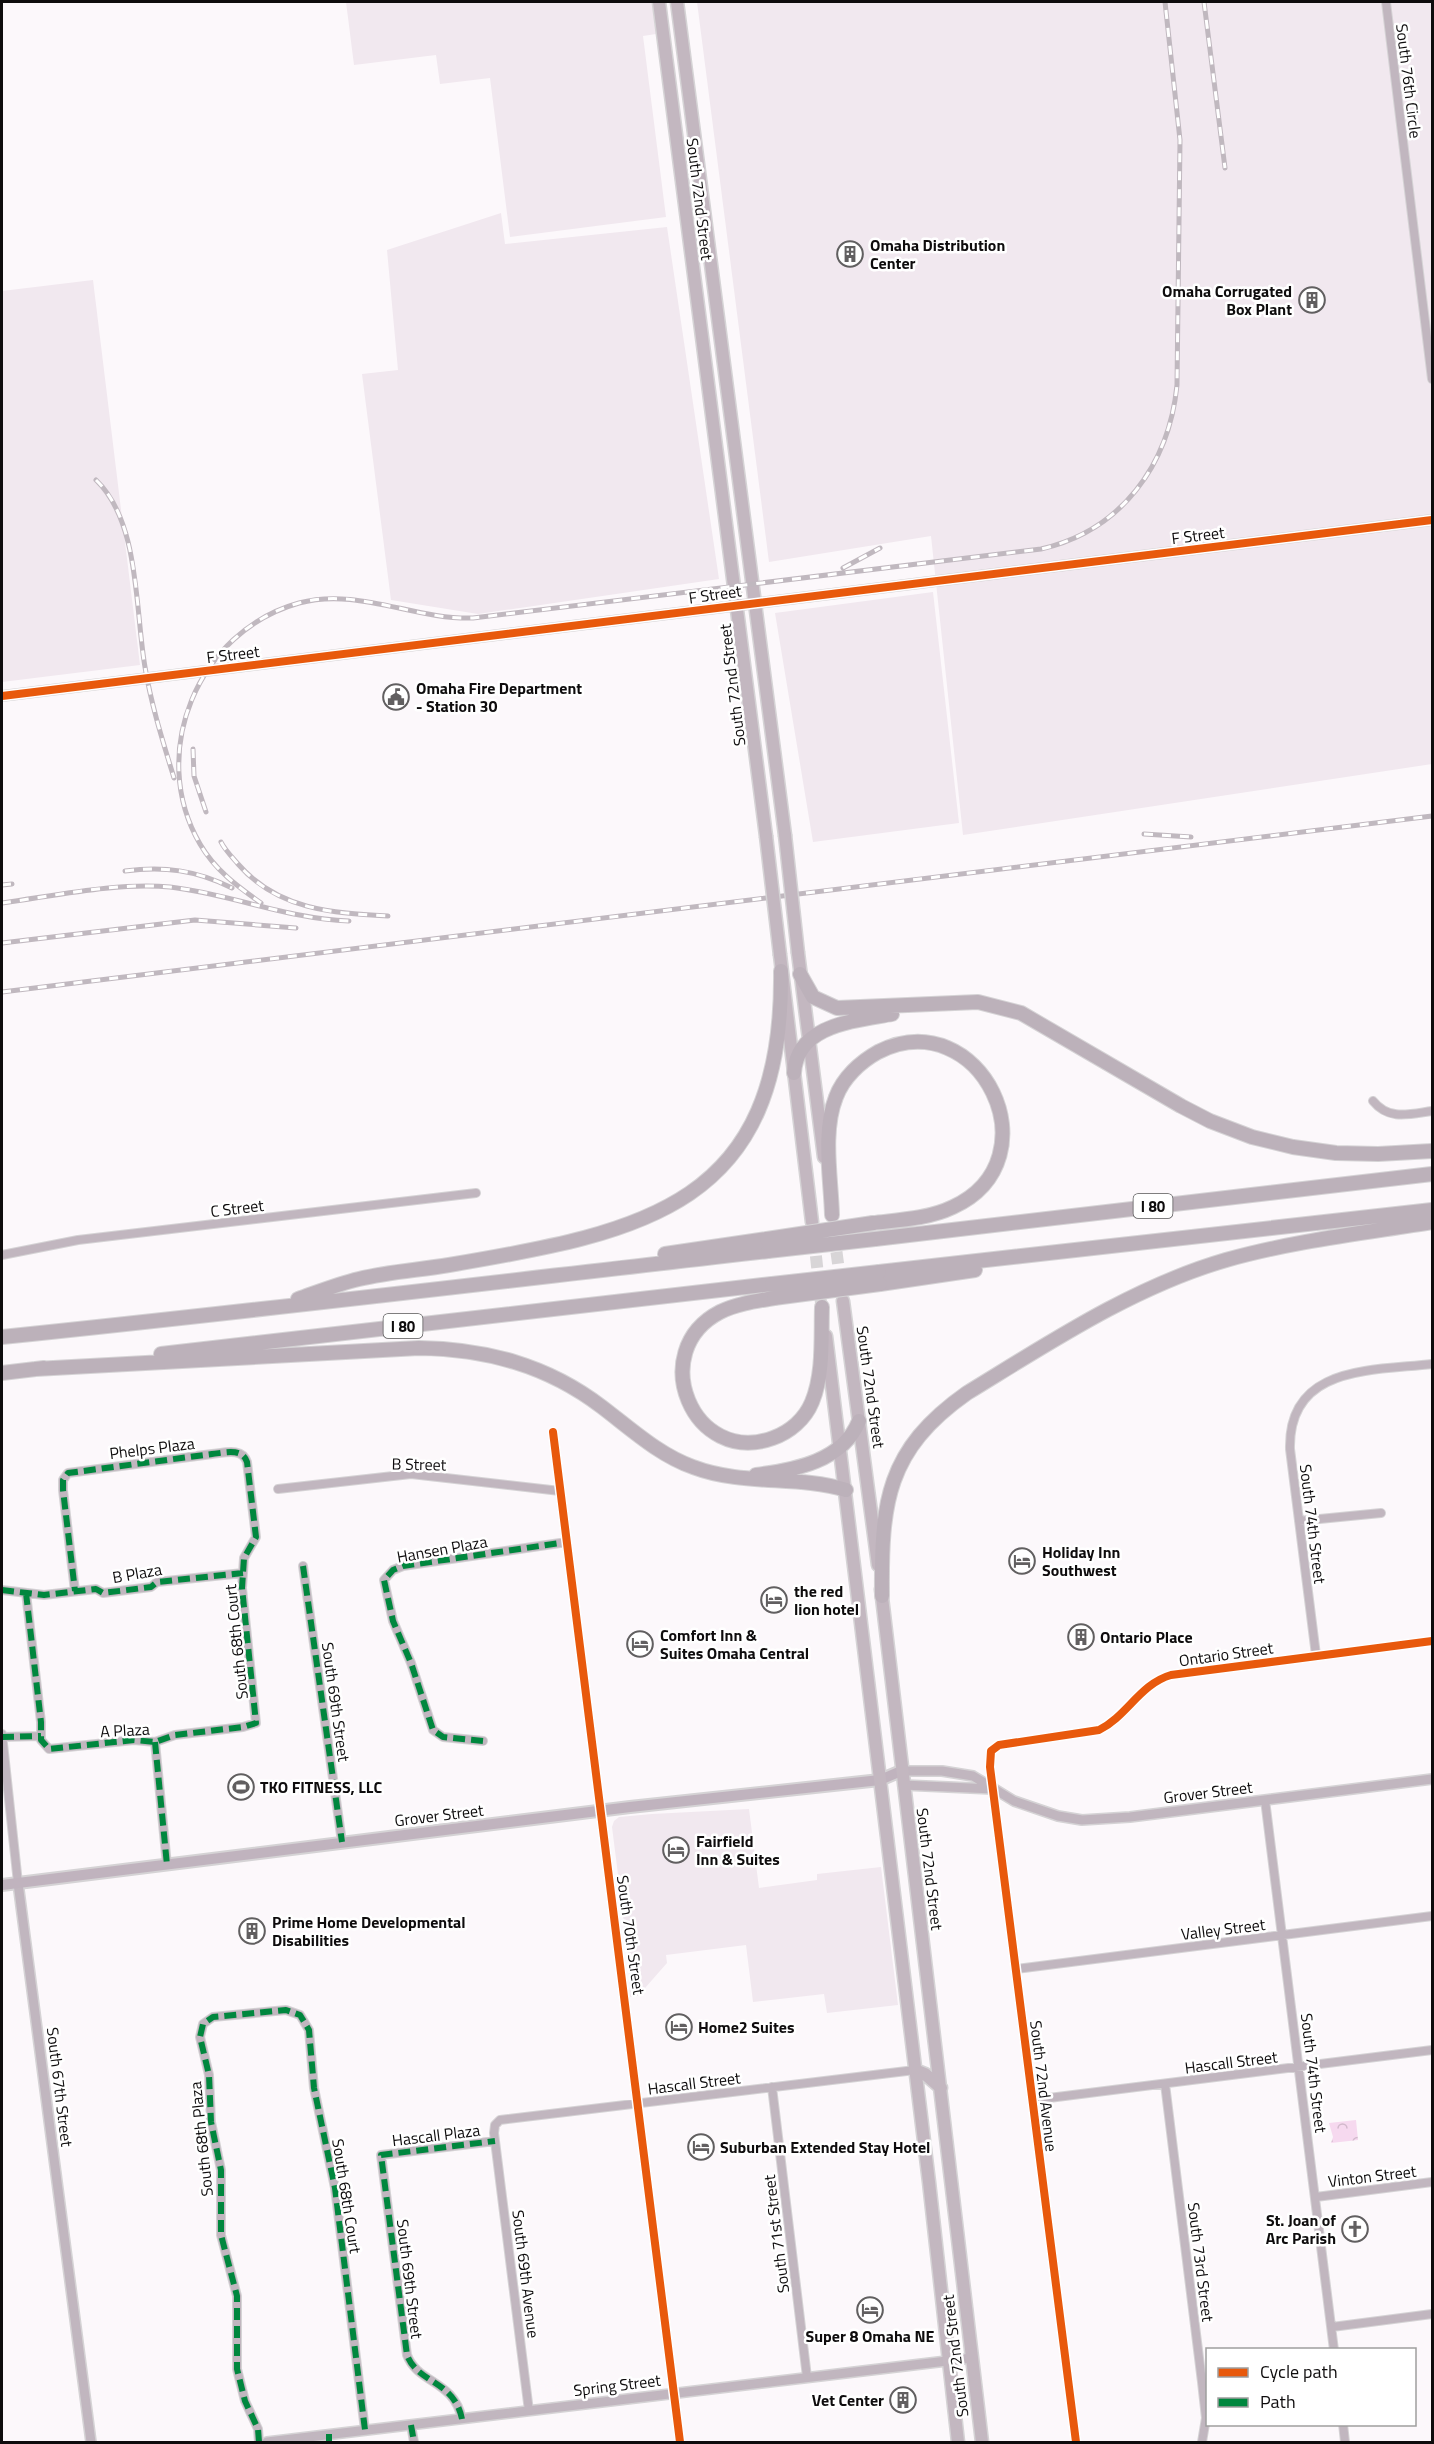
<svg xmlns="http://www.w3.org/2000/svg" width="1434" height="2444" font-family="'Titillium Web',sans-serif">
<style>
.built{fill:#f1e8ef}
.park{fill:url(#park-crowns)}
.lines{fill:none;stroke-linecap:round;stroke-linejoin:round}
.primary-tunnel{stroke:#d8d5d7;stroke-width:12;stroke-dasharray:12 6;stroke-linecap:butt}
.minor-casing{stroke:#d5d3d5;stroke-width:10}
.tertiary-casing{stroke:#d5d3d5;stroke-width:12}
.secondary-casing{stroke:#d5d3d5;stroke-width:14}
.primary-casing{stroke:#d5d3d5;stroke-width:15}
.motorway-casing{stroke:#d5d3d5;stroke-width:16}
.minor{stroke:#c1b6bf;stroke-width:8}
.tertiary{stroke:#c1b6bf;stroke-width:9}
.secondary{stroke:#c0b3be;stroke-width:10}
.primary{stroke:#c3b7c0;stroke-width:12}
.motorway{stroke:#bcb1ba;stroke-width:14}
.rail-casing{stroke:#c0b8bf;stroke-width:5}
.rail{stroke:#fff;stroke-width:3;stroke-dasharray:9;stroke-linecap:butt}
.primary-bridge-casing{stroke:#d5d3d5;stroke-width:15;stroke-linecap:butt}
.motorway-bridge-casing{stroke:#d5d3d5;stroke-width:16;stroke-linecap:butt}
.primary-bridge{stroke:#c3b7c0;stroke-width:12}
.motorway-bridge{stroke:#bcb1ba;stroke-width:14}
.quiet{stroke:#00873e;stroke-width:6;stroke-dasharray:12 6;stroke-linecap:butt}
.cycleway-casing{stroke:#fff;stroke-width:11}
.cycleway{stroke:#e8590c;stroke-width:8}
.labels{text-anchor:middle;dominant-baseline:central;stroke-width:5;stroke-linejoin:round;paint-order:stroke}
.shield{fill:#fff;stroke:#565556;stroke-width:1.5}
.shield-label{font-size:15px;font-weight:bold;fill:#0e0c0d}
.street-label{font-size:16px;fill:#0e0c0d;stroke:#fff}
.poi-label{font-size:16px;font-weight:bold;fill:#0e0c0d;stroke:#fff;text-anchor:start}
</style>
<defs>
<pattern id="park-crowns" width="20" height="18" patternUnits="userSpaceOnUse" patternTransform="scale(1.5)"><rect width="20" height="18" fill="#f6d9ef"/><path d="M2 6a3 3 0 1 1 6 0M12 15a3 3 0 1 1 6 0" fill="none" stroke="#d2b9cc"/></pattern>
</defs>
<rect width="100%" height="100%" fill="#fcf8fb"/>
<path class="built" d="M 346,2 L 652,2 L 656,34 L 643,36 L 666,217 L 510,237 L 490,78 L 440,84 L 436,55 L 354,65 Z
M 697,2 L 1432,2 L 1432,764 L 963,835 L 931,536 L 769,562 Z
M 501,213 L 505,244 L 667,227 L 719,579 L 478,614 L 391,600 L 362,374 L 398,370 L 387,250 Z
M 93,280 L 140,665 L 2,682 L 2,291 Z
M 933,592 L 959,823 L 813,842 L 775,613 Z
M 749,1809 L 759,1888 L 817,1880 L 817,1874 L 881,1867 L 898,2005 L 827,2013 L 824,1994 L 753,2002 L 746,1945 L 666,1955 L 667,1963 L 638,1996 L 630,1997 L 628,1954 L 612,1827 L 614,1821 L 619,1817 L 652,1814 Z"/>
<path class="park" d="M 1356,2120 L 1358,2140 L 1331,2143 L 1333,2137 L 1329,2123 Z"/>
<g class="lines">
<path class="primary-tunnel" d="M 834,1234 L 841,1285
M 814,1238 L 821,1303"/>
<g class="minor-casing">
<path id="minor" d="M 1386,2 L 1432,379
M 1373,1101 C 1389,1121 1410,1114 1432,1111
M 2,1255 L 78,1240 L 476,1193
M 553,1432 L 680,2442
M 278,1489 L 411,1474 L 560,1491
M 1299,1521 L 1381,1513
M 303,1566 L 342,1842
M 2,1590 L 44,1595 L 96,1589 L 103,1593 L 151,1587 L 157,1582 L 243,1573
M 26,1593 L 41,1722 L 41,1740 L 49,1749 L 134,1740 L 155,1742 L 175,1735 L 243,1727 L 256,1723 L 242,1588 L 244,1558 L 256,1537 L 247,1462 C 242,1447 224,1453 212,1454 L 68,1473 L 63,1480 L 63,1490 L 75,1591
M 1316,1655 L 1290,1449 C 1288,1365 1372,1371 1432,1364
M 2,1734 L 18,1883
M 2,1737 L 41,1736
M 483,1741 L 443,1737 L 433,1730 L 411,1663 L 393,1621 L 384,1580 L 393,1570 L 403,1566 L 567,1542
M 155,1742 L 167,1865
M 1265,1800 L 1334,2350
M 1016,1969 L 1432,1916
M 1165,2084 L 1202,2382 L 1206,2418 L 1202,2442
M 772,2087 L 807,2377
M 1033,2100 L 1432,2050
M 1316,2197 L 1432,2182
M 1332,2327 L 1432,2314
M 529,2411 L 494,2133 L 495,2125 L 500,2120 L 915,2070
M 462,2419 C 454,2380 418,2384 407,2355 L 381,2155 L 495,2141
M 1343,2424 L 1345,2442
M 411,2425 L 414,2442
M 259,2442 L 258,2429 L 245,2401 L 237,2369 L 237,2296 L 221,2235 L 221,2170 L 211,2122 L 209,2075 L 200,2037 L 203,2024 L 213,2017 L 286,2010 L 300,2015 L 309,2030 L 314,2088 L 335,2188 L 365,2430
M 1076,2442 L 990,1767 L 991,1751 L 999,1745 L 1099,1730 C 1127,1716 1140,1684 1171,1675 L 1432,1641"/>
</g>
<g class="tertiary-casing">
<path id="tertiary" d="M 2,696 L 1432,520
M 901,1771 L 942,1771 L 973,1776 L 1014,1801 L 1058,1816 L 1082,1820 L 1130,1817 L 1432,1779
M 903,1785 L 993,1789
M 18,1883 L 91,2442
M 267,2442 L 972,2358"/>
</g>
<g class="secondary-casing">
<path id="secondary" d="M 2,1885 L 630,1807 L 880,1780 L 901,1771"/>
</g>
<g class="primary-casing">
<path id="primary" d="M 659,2 L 766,836
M 677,2 L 785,835
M 798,953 L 824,1157
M 780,955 L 812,1222
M 843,1301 L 878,1565
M 826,1336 L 929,2182 L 958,2442
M 881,1589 L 982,2442
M 915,2070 L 925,2074 L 941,2088"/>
</g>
<g class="motorway-casing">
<path id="motorway" d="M 800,974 L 813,997 L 837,1008 L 978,1002 L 1021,1013 L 1181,1106 L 1210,1121 L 1252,1137 L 1293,1147 L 1336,1153 L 1378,1154 L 1432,1151
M 794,1073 C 797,1025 853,1021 892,1014
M 832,1215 C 831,1178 822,1132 836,1097 C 843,1078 860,1062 878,1052 C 980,1001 1057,1159 953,1207 C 928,1219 899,1220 873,1223
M 875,1239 L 1432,1174
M 665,1254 L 767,1239
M 879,1272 L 1432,1210
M 880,1284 L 975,1270
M 774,1298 C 756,1301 736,1304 720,1312 C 645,1351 693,1467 773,1438 C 790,1432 805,1419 812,1402 C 824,1373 821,1338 822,1307
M 298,1299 C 318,1292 338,1284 359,1279 C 388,1272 419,1270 449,1265 C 645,1232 784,1205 781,971
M 2,1337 C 257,1311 513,1280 768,1251
M 161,1354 L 772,1284
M 35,1369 L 419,1348 C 486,1349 547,1365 602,1407 C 631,1429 659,1455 693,1467 C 743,1486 797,1475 846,1490
M 2,1373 L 44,1368
M 756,1475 C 795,1470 843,1461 859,1421
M 882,1596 C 881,1503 886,1450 967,1393 C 1049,1343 1133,1287 1226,1260 C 1293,1241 1364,1233 1432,1222"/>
</g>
<use href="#minor" class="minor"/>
<use href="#tertiary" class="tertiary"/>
<use href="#secondary" class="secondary"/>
<use href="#primary" class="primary"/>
<use href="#motorway" class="motorway"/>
<g class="rail-casing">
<path id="rail" d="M 1204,2 L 1225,168
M 96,480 C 140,522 135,610 145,667 C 151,704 163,742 174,778
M 843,568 L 880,548
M 193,749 L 194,776 L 206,812
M 1144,834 L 1191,837
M 221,842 C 225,850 232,857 238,864 C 278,910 332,913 388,916
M 125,871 C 164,866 196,870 232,888
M 2,885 L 12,884
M 2,903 C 54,896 117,882 170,887 C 231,894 287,919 349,921
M 261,903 C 237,886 215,870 200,844 C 147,753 198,631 299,603 C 358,587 414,620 473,618 L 1041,549 C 1121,531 1169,465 1177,385 L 1180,140 L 1165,2
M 2,943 L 195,920 L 296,928
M 2,992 L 1432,816"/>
</g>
<use href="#rail" class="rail"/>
<g class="primary-bridge-casing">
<path id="primary-bridge" d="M 785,835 L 798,953
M 766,836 L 780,955"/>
</g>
<g class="motorway-bridge-casing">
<path id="motorway-bridge" d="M 767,1239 L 873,1223
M 768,1251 L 875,1239
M 772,1284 L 879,1272
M 774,1298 L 880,1284"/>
</g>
<use href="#primary-bridge" class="primary-bridge"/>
<use href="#motorway-bridge" class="motorway-bridge"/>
<path class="quiet" d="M 303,1566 L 342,1842
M 2,1590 L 44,1595 L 96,1589 L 103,1593 L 151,1587 L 157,1582 L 243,1573
M 26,1593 L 41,1722 L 41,1740 L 49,1749 L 134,1740 L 155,1742 L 175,1735 L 243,1727 L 256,1723 L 242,1588 L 244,1558 L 256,1537 L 247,1462 C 242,1447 224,1453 212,1454 L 68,1473 L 63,1480 L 63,1490 L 75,1591
M 2,1737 L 41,1736
M 483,1741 L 443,1737 L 433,1730 L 411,1663 L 393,1621 L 384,1580 L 393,1570 L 403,1566 L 567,1542
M 155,1742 L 167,1865
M 462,2419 C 454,2380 418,2384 407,2355 L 381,2155 L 495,2141
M 411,2425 L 414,2442
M 329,2434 L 329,2442
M 259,2442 L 258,2429 L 245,2401 L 237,2369 L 237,2296 L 221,2235 L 221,2170 L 211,2122 L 209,2075 L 200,2037 L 203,2024 L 213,2017 L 286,2010 L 300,2015 L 309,2030 L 314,2088 L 335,2188 L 365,2430"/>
<g class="cycleway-casing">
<path id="cycleway" d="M 2,696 L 1432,520
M 553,1432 L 680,2442
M 1076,2442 L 990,1767 L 991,1751 L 999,1745 L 1099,1730 C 1127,1716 1140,1684 1171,1675 L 1432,1641"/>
</g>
<use href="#cycleway" class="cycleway"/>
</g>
<defs>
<g id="building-ring" transform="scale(1.35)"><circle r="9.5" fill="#fff" stroke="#615f60" stroke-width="1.5"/><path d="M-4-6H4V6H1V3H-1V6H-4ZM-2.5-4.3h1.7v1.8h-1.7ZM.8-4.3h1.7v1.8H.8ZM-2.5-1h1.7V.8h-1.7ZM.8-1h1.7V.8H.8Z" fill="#615f60"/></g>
<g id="civic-ring" transform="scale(1.35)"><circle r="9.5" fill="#fff" stroke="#615f60" stroke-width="1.5"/><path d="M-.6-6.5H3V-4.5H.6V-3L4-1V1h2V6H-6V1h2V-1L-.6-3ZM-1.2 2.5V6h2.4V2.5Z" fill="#615f60"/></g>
<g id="hotel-ring" transform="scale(1.35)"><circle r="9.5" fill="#fff" stroke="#615f60" stroke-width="1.5"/><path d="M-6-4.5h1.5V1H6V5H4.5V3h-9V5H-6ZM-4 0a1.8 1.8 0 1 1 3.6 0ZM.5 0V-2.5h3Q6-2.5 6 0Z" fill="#615f60"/></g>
<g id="stadium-ring" transform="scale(1.35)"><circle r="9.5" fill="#fff" stroke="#615f60" stroke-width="1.5"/><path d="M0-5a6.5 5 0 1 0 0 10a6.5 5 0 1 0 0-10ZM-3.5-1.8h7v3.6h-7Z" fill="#615f60"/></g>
<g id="church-ring" transform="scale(1.35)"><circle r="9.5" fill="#fff" stroke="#615f60" stroke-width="1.5"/><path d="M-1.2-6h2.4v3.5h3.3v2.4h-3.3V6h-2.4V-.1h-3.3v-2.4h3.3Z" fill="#615f60"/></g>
</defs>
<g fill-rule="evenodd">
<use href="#building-ring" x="850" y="254"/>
<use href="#building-ring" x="1312" y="300"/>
<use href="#civic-ring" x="396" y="697"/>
<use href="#hotel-ring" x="1022" y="1561"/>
<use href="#hotel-ring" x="774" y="1600"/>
<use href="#building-ring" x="1081" y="1637"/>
<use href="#hotel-ring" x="640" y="1644"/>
<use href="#stadium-ring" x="241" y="1787"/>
<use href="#hotel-ring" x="676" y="1850"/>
<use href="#building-ring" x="252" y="1931"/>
<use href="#hotel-ring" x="679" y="2027"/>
<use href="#hotel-ring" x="701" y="2147"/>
<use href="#church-ring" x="1355" y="2229"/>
<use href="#hotel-ring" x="870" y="2310"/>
<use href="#building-ring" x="903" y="2400"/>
</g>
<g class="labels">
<g class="shield">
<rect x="1133.5" y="1194" width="39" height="24" rx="4.5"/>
<rect x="383.5" y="1314" width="39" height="24" rx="4.5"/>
</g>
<g class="shield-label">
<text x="1153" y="1206">I 80</text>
<text x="403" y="1326">I 80</text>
</g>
<g class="street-label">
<text transform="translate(1409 81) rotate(83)">South 76th Circle</text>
<text transform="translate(700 199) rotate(83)">South 72nd Street</text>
<text transform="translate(1198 535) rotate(-7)">F Street</text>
<text transform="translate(715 594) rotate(-8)">F Street</text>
<text transform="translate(233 654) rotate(-7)">F Street</text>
<text transform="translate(732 685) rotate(-97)">South 72nd Street</text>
<text transform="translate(237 1208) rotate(-7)">C Street</text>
<text transform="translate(871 1387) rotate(82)">South 72nd Street</text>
<text transform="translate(152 1448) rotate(-7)">Phelps Plaza</text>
<text transform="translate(419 1464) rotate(1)">B Street</text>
<text transform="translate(1313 1524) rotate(83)">South 74th Street</text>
<text transform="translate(442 1549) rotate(-10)">Hansen Plaza</text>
<text transform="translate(137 1573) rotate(-10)">B Plaza</text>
<text transform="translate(236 1642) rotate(-96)">South 68th Court</text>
<text transform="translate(1226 1654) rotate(-8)">Ontario Street</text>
<text transform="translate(336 1702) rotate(82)">South 69th Street</text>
<text transform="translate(125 1730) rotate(-3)">A Plaza</text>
<text transform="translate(1208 1792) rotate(-7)">Grover Street</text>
<text transform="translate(439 1815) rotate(-7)">Grover Street</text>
<text transform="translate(930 1869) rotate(83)">South 72nd Street</text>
<text transform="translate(1223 1929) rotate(-7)">Valley Street</text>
<text transform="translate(631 1935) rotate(82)">South 70th Street</text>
<text transform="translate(1231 2062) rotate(-7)">Hascall Street</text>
<text transform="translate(1314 2073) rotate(83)">South 74th Street</text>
<text transform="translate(694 2083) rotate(-7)">Hascall Street</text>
<text transform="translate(1044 2086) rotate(83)">South 72nd Avenue</text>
<text transform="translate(60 2087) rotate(83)">South 67th Street</text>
<text transform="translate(436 2135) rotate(-7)">Hascall Plaza</text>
<text transform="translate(201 2139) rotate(-96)">South 68th Plaza</text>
<text transform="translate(1372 2176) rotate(-7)">Vinton Street</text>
<text transform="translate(347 2196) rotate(81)">South 68th Court</text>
<text transform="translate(776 2234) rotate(-97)">South 71st Street</text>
<text transform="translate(1201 2262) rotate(83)">South 73rd Street</text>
<text transform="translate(526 2274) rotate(83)">South 69th Avenue</text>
<text transform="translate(410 2279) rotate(83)">South 69th Street</text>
<text transform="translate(955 2356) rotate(-97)">South 72nd Street</text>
<text transform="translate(617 2385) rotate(-7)">Spring Street</text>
</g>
<g class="poi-label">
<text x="870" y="245">Omaha Distribution<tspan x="870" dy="18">Center</tspan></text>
<text x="1292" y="291" text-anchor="end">Omaha Corrugated<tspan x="1292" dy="18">Box Plant</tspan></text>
<text x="416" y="688">Omaha Fire Department<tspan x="416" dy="18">- Station 30</tspan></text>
<text x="1042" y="1552">Holiday Inn<tspan x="1042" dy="18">Southwest</tspan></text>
<text x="794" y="1591">the red<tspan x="794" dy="18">lion hotel</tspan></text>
<text x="660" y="1635">Comfort Inn &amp;<tspan x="660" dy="18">Suites Omaha Central</tspan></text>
<text x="1100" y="1637">Ontario Place</text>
<text x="260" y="1787">TKO FITNESS, LLC</text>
<text x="696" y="1841">Fairfield<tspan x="696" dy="18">Inn &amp; Suites</tspan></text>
<text x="272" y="1922">Prime Home Developmental<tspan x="272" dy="18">Disabilities</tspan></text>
<text x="698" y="2027">Home2 Suites</text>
<text x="720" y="2147">Suburban Extended Stay Hotel</text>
<text x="1336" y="2220" text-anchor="end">St. Joan of<tspan x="1336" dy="18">Arc Parish</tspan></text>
<text x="870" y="2336" text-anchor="middle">Super 8 Omaha NE</text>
<text x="884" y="2400" text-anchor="end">Vet Center</text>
</g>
</g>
<rect width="1434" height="2444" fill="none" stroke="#0e0c0d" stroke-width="6"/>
<rect x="1206" y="2348" width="210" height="78" fill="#ffffff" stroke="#9f9e9e" stroke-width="1.5"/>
<rect x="1218" y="2368" width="30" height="9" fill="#e8590c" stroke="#9f9e9e" stroke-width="1.5"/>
<text x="1260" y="2378" font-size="18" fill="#0e0c0d">Cycle path</text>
<rect x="1218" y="2398" width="30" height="9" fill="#00873e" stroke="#9f9e9e" stroke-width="1.5"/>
<text x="1260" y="2408" font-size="18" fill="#0e0c0d">Path</text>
</svg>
